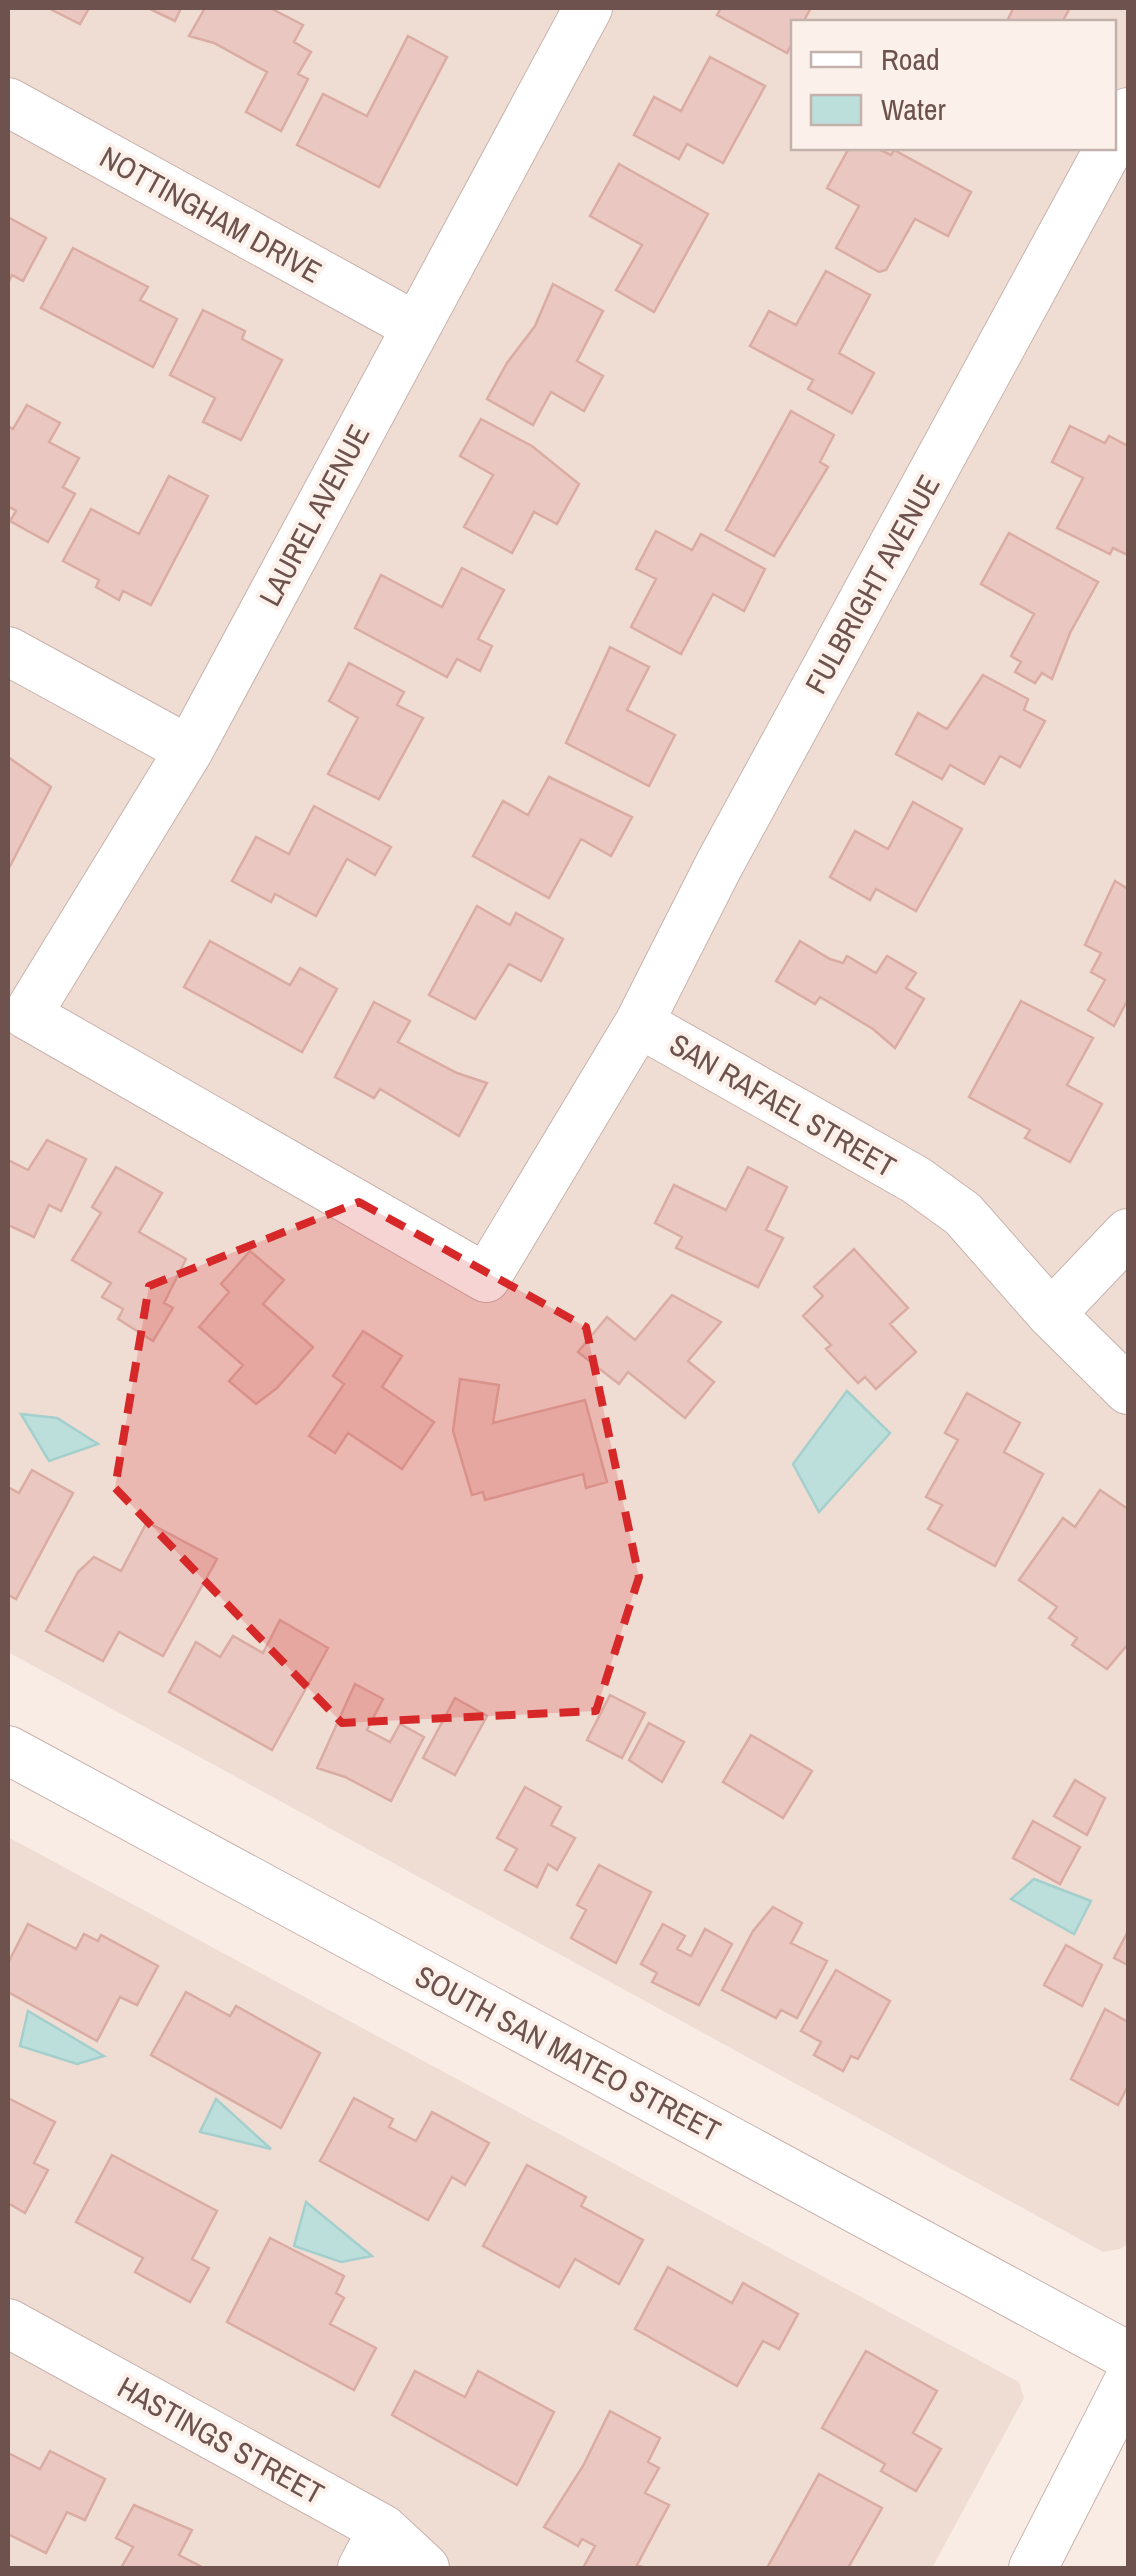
<svg xmlns="http://www.w3.org/2000/svg" width="1136" height="2576" font-family="'Archivo Narrow',sans-serif">
<style>
.residential{fill:#efddd4;fill-rule:evenodd}
.water{fill:#bcdfdc;stroke:#a4cfcc;stroke-width:2.5}
.building{fill:#eac7c0;stroke:#daaca3;stroke-width:2.5}
.lines{fill:none;stroke-linecap:round;stroke-linejoin:round}
.minor-casing{stroke:#c8b3ad;stroke-width:50}
.minor{stroke:#fff;stroke-width:48}
.marked{fill:#d62828;fill-opacity:0.2;stroke:#d62828;stroke-width:8;stroke-dasharray:20 12;stroke-linejoin:round}
.labels{text-anchor:middle;dominant-baseline:central;stroke-width:8;stroke-linejoin:round;paint-order:stroke}
.street-label{font-size:30px;fill:#6d524e;stroke:#fcf1ea}
</style>
<rect width="100%" height="100%" fill="#f9ece5"/>
<path class="residential" d="M 8,8 L 1128,8 L 1128,2243 L 1120,2249 L 1103,2252 L 8,1652 ZM 794,22 L 1114,22 L 1114,148 L 794,148 Z
M 8,1837 L 1019,2382 L 1024,2398 L 932,2568 L 8,2568 Z"/>
<path class="water" d="M 847,1391 L 890,1433 L 819,1512 L 793,1464 Z
M 21,1414 L 57,1418 L 98,1444 L 49,1461 Z
M 1034,1879 L 1091,1901 L 1074,1934 L 1011,1899 Z
M 28,2011 L 104,2056 L 77,2064 L 20,2046 Z
M 216,2099 L 271,2149 L 200,2132 Z
M 306,2202 L 372,2256 L 341,2262 L 294,2246 Z"/>
<path class="building" d="M 48,8 L 89,8 L 80,24 Z
M 148,8 L 181,8 L 175,21 Z
M 205,8 L 270,8 L 303,25 L 294,42 L 311,52 L 298,74 L 308,79 L 281,131 L 246,112 L 267,72 L 214,43 L 189,36 Z
M 721,8 L 811,8 L 803,22 L 794,22 L 794,40 L 787,53 L 717,15 Z
M 1009,8 L 1070,8 L 1062,22 L 1015,22 L 1008,19 L 1013,9 Z
M 408,36 L 447,57 L 379,187 L 297,145 L 323,94 L 367,116 Z
M 710,57 L 765,86 L 723,163 L 687,144 L 679,159 L 634,135 L 654,97 L 681,111 Z
M 849,148 L 876,148 L 891,155 L 894,150 L 971,192 L 948,236 L 915,219 L 886,270 L 879,272 L 836,248 L 859,206 L 827,188 Z
M 619,164 L 708,214 L 654,312 L 616,290 L 642,245 L 590,216 Z
M 8,217 L 46,238 L 23,281 L 12,275 L 8,283 Z
M 73,248 L 148,287 L 140,300 L 177,319 L 153,367 L 41,308 Z
M 826,271 L 870,295 L 839,353 L 874,373 L 852,413 L 808,389 L 813,380 L 750,346 L 769,311 L 796,325 Z
M 553,284 L 603,311 L 577,361 L 603,376 L 584,411 L 551,392 L 533,425 L 487,399 L 507,363 L 535,326 Z
M 203,310 L 245,331 L 242,339 L 282,360 L 241,440 L 203,422 L 215,398 L 170,375 Z
M 27,405 L 60,423 L 49,442 L 79,458 L 63,487 L 75,494 L 48,542 L 10,521 L 16,511 L 8,506 L 8,426 L 13,429 Z
M 791,411 L 834,435 L 820,462 L 828,467 L 774,556 L 726,530 Z
M 481,419 L 532,446 L 579,484 L 557,524 L 534,512 L 512,553 L 464,527 L 493,475 L 460,456 Z
M 1070,426 L 1105,443 L 1109,436 L 1128,446 L 1128,555 L 1113,548 L 1110,554 L 1057,528 L 1083,478 L 1052,462 Z
M 169,476 L 208,496 L 151,605 L 123,591 L 119,600 L 96,587 L 99,580 L 63,561 L 91,509 L 139,534 Z
M 656,531 L 692,550 L 701,534 L 765,569 L 744,611 L 713,594 L 681,654 L 631,627 L 656,579 L 636,569 Z
M 1009,533 L 1098,582 L 1070,633 L 1052,679 L 1042,673 L 1035,683 L 1015,672 L 1021,662 L 1011,656 L 1034,614 L 981,584 Z
M 462,568 L 504,590 L 478,639 L 492,646 L 480,671 L 457,659 L 447,677 L 355,628 L 381,575 L 442,607 Z
M 610,647 L 649,667 L 627,710 L 675,735 L 649,786 L 566,743 Z
M 349,663 L 404,692 L 397,705 L 423,718 L 379,799 L 328,774 L 358,718 L 329,701 Z
M 983,675 L 1028,699 L 1024,710 L 1045,721 L 1020,767 L 1000,756 L 984,784 L 950,765 L 942,779 L 896,754 L 918,713 L 947,729 Z
M 8,757 L 51,787 L 8,870 Z
M 549,777 L 632,817 L 611,856 L 581,839 L 549,898 L 473,856 L 503,801 L 528,815 Z
M 913,802 L 962,829 L 916,911 L 876,889 L 870,900 L 830,877 L 855,831 L 888,849 Z
M 314,806 L 391,847 L 375,875 L 347,859 L 316,916 L 275,894 L 271,902 L 232,881 L 256,837 L 289,854 Z
M 1115,881 L 1128,889 L 1128,999 L 1114,1026 L 1088,1010 L 1105,980 L 1091,972 L 1101,953 L 1085,945 Z
M 477,906 L 510,925 L 516,913 L 563,939 L 541,981 L 509,964 L 475,1019 L 429,995 Z
M 210,941 L 290,985 L 300,968 L 337,989 L 302,1052 L 184,987 Z
M 800,941 L 830,959 L 843,963 L 847,956 L 876,973 L 887,956 L 916,973 L 906,988 L 924,999 L 895,1048 L 873,1029 L 820,997 L 815,1004 L 776,981 Z
M 1021,1001 L 1093,1038 L 1067,1085 L 1102,1104 L 1070,1162 L 1025,1138 L 1030,1130 L 969,1097 Z
M 374,1002 L 410,1021 L 398,1042 L 457,1073 L 487,1083 L 459,1136 L 380,1089 L 374,1098 L 335,1077 Z
M 47,1140 L 86,1159 L 61,1211 L 49,1205 L 34,1237 L 8,1225 L 8,1160 L 28,1170 Z
M 116,1167 L 162,1193 L 139,1232 L 186,1259 L 164,1303 L 173,1308 L 153,1341 L 118,1319 L 123,1309 L 102,1297 L 111,1283 L 72,1260 L 101,1213 L 92,1207 Z
M 748,1167 L 787,1187 L 766,1230 L 783,1238 L 758,1287 L 676,1248 L 682,1237 L 655,1223 L 674,1185 L 726,1210 Z
M 854,1249 L 908,1308 L 890,1324 L 916,1352 L 876,1389 L 865,1377 L 858,1383 L 826,1349 L 831,1345 L 803,1316 L 823,1296 L 814,1287 Z
M 250,1251 L 284,1280 L 263,1304 L 313,1347 L 277,1388 L 256,1404 L 229,1381 L 243,1365 L 199,1327 L 229,1292 L 221,1284 Z
M 672,1295 L 721,1322 L 688,1361 L 714,1382 L 685,1418 L 628,1372 L 619,1384 L 578,1352 L 607,1317 L 635,1340 Z
M 363,1331 L 402,1356 L 382,1387 L 434,1422 L 402,1469 L 348,1433 L 335,1453 L 309,1436 L 344,1384 L 333,1376 Z
M 460,1379 L 499,1385 L 493,1423 L 585,1400 L 607,1482 L 586,1488 L 583,1474 L 485,1500 L 483,1492 L 472,1495 L 453,1431 Z
M 967,1393 L 1020,1423 L 1004,1452 L 1043,1474 L 995,1566 L 928,1529 L 942,1505 L 926,1497 L 958,1440 L 945,1433 Z
M 32,1470 L 73,1493 L 16,1599 L 8,1595 L 8,1487 L 19,1493 Z
M 1100,1490 L 1128,1509 L 1128,1644 L 1107,1669 L 1072,1645 L 1077,1638 L 1049,1618 L 1057,1607 L 1019,1580 L 1063,1518 L 1075,1527 Z
M 147,1522 L 217,1559 L 163,1656 L 119,1632 L 103,1661 L 46,1631 L 78,1572 L 94,1557 L 121,1571 Z
M 280,1620 L 328,1648 L 272,1750 L 169,1692 L 196,1642 L 220,1657 L 233,1636 L 263,1653 Z
M 355,1684 L 383,1699 L 367,1730 L 390,1742 L 400,1724 L 424,1737 L 391,1801 L 345,1777 L 317,1768 Z
M 610,1695 L 645,1713 L 622,1758 L 587,1740 Z
M 455,1698 L 487,1716 L 455,1775 L 423,1758 Z
M 649,1723 L 684,1742 L 662,1782 L 629,1760 Z
M 751,1735 L 812,1771 L 783,1818 L 723,1782 Z
M 1075,1780 L 1105,1798 L 1087,1835 L 1054,1816 Z
M 525,1787 L 561,1807 L 551,1825 L 575,1838 L 557,1870 L 548,1864 L 537,1887 L 505,1870 L 517,1849 L 497,1838 Z
M 1033,1821 L 1080,1847 L 1060,1884 L 1013,1858 Z
M 599,1865 L 651,1892 L 616,1963 L 571,1938 L 586,1910 L 577,1905 Z
M 773,1907 L 802,1923 L 791,1943 L 827,1961 L 797,2018 L 781,2010 L 776,2018 L 722,1990 L 753,1931 Z
M 28,1924 L 76,1949 L 84,1934 L 98,1941 L 101,1935 L 158,1966 L 137,2005 L 120,1997 L 97,2041 L 8,1992 L 8,1963 Z
M 663,1924 L 685,1936 L 677,1949 L 691,1956 L 705,1929 L 732,1944 L 699,2005 L 652,1982 L 657,1973 L 641,1964 Z
M 1128,1931 L 1128,1965 L 1114,1958 Z
M 1066,1945 L 1102,1965 L 1082,2006 L 1044,1985 Z
M 836,1970 L 890,2001 L 858,2059 L 851,2056 L 843,2071 L 814,2055 L 821,2042 L 801,2031 Z
M 186,1992 L 230,2016 L 236,2006 L 320,2053 L 281,2128 L 151,2055 Z
M 1105,2009 L 1128,2022 L 1128,2086 L 1118,2105 L 1071,2079 Z
M 8,2098 L 55,2122 L 34,2163 L 48,2170 L 25,2213 L 8,2203 Z
M 354,2098 L 393,2119 L 389,2127 L 416,2141 L 432,2112 L 489,2143 L 465,2185 L 452,2177 L 428,2220 L 320,2161 Z
M 112,2155 L 217,2211 L 192,2259 L 209,2268 L 190,2302 L 135,2272 L 143,2258 L 76,2222 Z
M 527,2165 L 586,2197 L 581,2206 L 643,2240 L 619,2284 L 575,2259 L 559,2287 L 483,2246 Z
M 270,2238 L 344,2276 L 336,2293 L 344,2298 L 330,2324 L 376,2348 L 354,2390 L 227,2322 Z
M 668,2267 L 732,2303 L 743,2283 L 798,2314 L 779,2349 L 763,2341 L 737,2386 L 635,2329 Z
M 866,2351 L 937,2391 L 913,2433 L 941,2449 L 916,2491 L 881,2471 L 885,2464 L 822,2428 Z
M 415,2371 L 465,2397 L 478,2371 L 554,2412 L 517,2485 L 392,2415 Z
M 610,2411 L 660,2438 L 648,2462 L 659,2468 L 645,2493 L 669,2505 L 637,2565 L 645,2568 L 583,2568 L 595,2546 L 582,2539 L 578,2546 L 544,2527 L 583,2466 Z
M 50,2451 L 105,2479 L 85,2520 L 67,2512 L 46,2553 L 8,2534 L 8,2453 L 40,2469 Z
M 819,2474 L 882,2508 L 848,2568 L 767,2568 Z
M 134,2505 L 192,2530 L 179,2555 L 204,2568 L 121,2568 L 133,2547 L 116,2538 Z"/>
<g class="lines">
<g class="minor-casing">
<path id="minor" d="M 588,8 L 189,750 L 27,1015 L 486,1278 L 639,1023 L 916,1180 L 963,1214 L 1051,1314 L 1128,1390
M 8,102 L 415,326
M 1114,139 L 1128,112
M 8,651 L 189,750
M 639,1023 L 719,865 L 1109,148
M 1051,1314 L 1128,1233
M 8,1750 L 1128,2356
M 8,2323 L 383,2529 L 425,2568
M 362,2568 L 383,2529
M 1033,2568 L 1128,2382"/>
</g>
<use href="#minor" class="minor"/>
</g>
<path class="marked" d="M 359,1202 L 586,1327 L 639,1577 L 596,1711 L 342,1723 L 115,1488 L 149,1286 Z"/>
<g class="labels">
<g class="street-label">
<text transform="translate(211 214) rotate(29)">NOTTINGHAM DRIVE</text>
<text transform="translate(314 515) rotate(-62)">LAUREL AVENUE</text>
<text transform="translate(872 584) rotate(-61)">FULBRIGHT AVENUE</text>
<text transform="translate(783 1105) rotate(30)">SAN RAFAEL STREET</text>
<text transform="translate(568 2053) rotate(28)">SOUTH SAN MATEO STREET</text>
<text transform="translate(221 2440) rotate(29)">HASTINGS STREET</text>
</g>
</g>
<rect width="1136" height="2576" fill="none" stroke="#6d524e" stroke-width="20"/>
<rect x="791" y="20" width="325" height="130" fill="#fcf1ea" stroke="#c3b1ac" stroke-width="2.5"/>
<rect x="811" y="52" width="50" height="15" fill="#ffffff" stroke="#c3b1ac" stroke-width="2.5"/>
<text x="881" y="70" font-size="30" fill="#6d524e">Road</text>
<rect x="811" y="95" width="50" height="30" fill="#bcdfdc" stroke="#c3b1ac" stroke-width="2.5"/>
<text x="881" y="120" font-size="30" fill="#6d524e">Water</text>
</svg>
